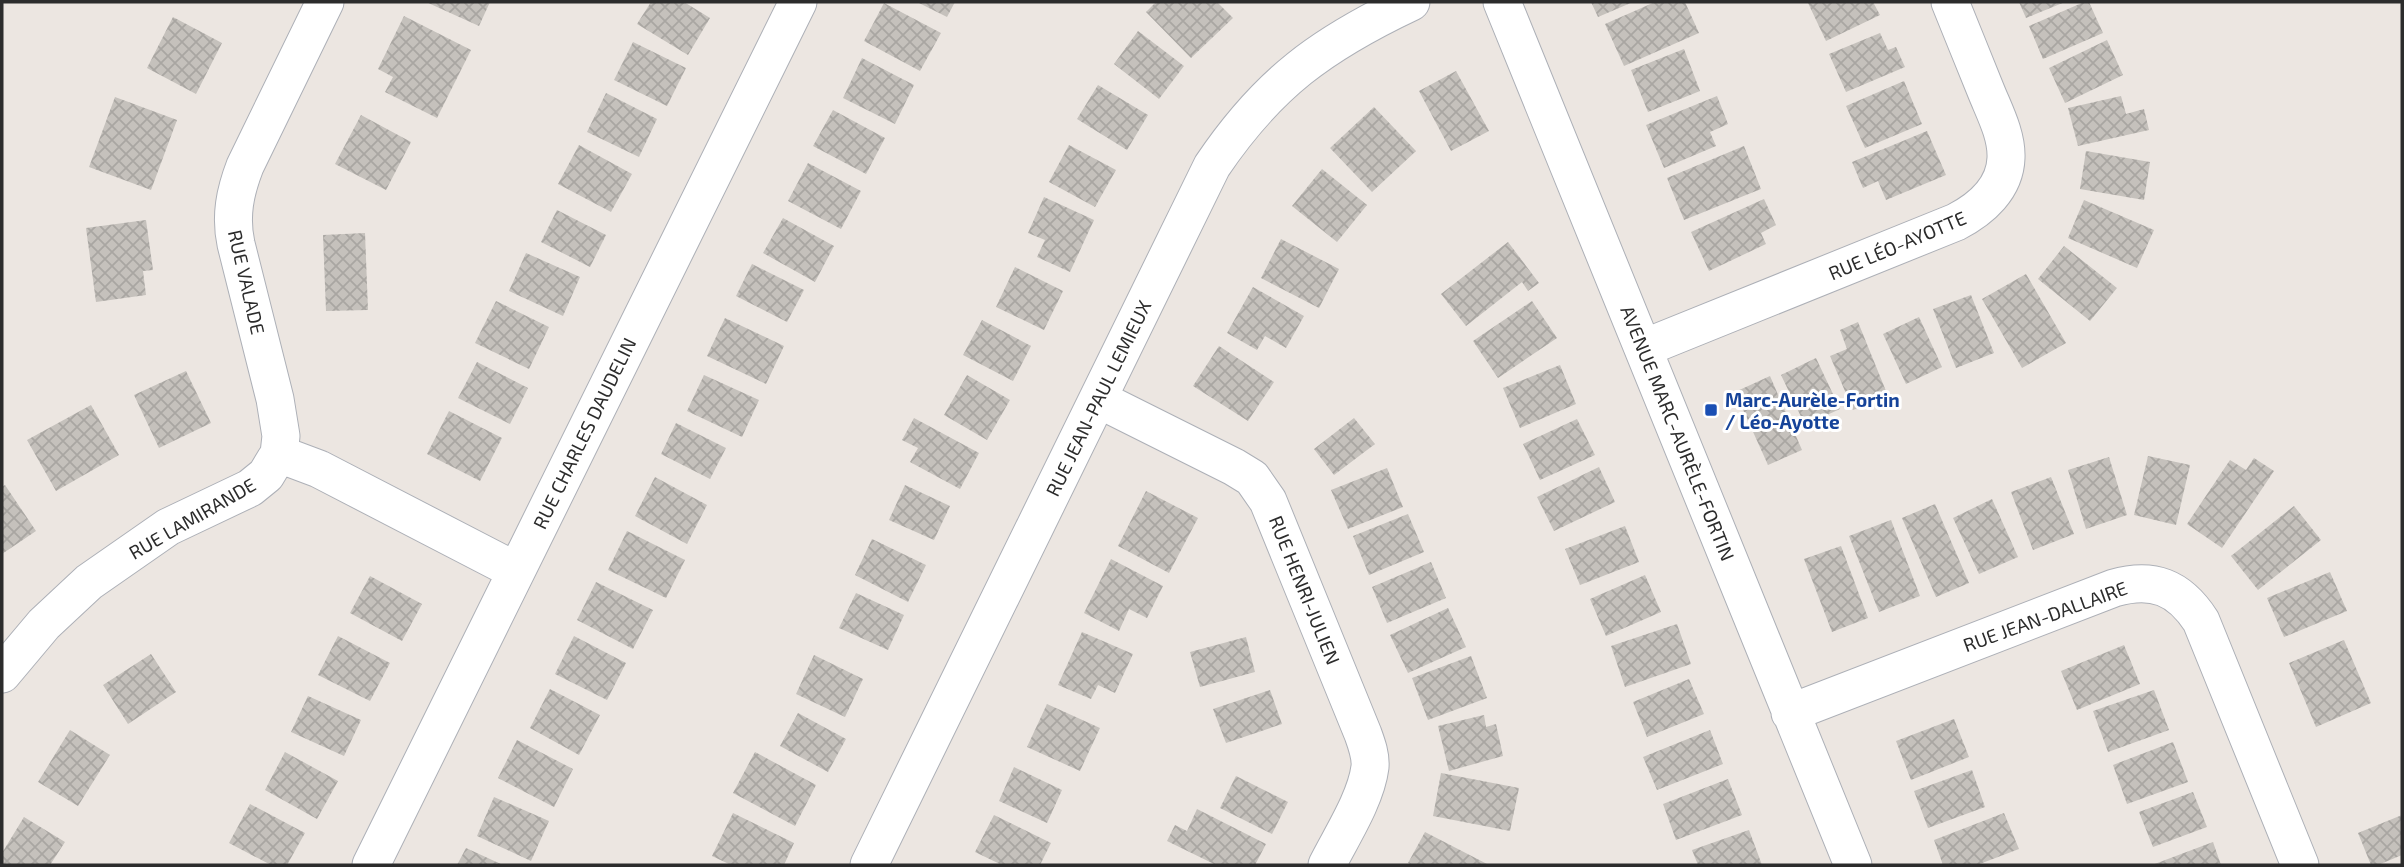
<svg xmlns="http://www.w3.org/2000/svg" width="2404" height="867" font-family="'Exo 2',sans-serif">
<style>
.building{fill:url(#building-cross-hatch)}
.lines{fill:none;stroke-linecap:round;stroke-linejoin:round}
.minor-casing{stroke:#adb0b7;stroke-width:39}
.minor{stroke:#fff;stroke-width:37}
.transit-dot{fill:#1a4fb4;stroke:#fff;stroke-width:2.5}
.labels{text-anchor:middle;dominant-baseline:central;stroke-width:6;stroke-linejoin:round;paint-order:stroke}
.street-label{font-size:19px;fill:#2c2c2c;stroke:#fff}
.transit-label{font-size:19px;font-weight:bold;fill:#164399;stroke:#fff;text-anchor:start}
</style>
<defs>
<pattern id="building-cross-hatch" width="8" height="8" patternUnits="userSpaceOnUse" patternTransform="scale(1.75)"><rect width="8" height="8" fill="#c5c1bc"/><path d="M0 0l8 8M0 8l8-8" fill="none" stroke="#a9a6a2"/></pattern>
</defs>
<rect width="100%" height="100%" fill="#ece6e1"/>
<path class="building" d="M 426,2 L 490,2 L 479,26 Z
M 651,2 L 684,2 L 710,18 L 688,55 L 637,24 Z
M 917,2 L 955,2 L 947,17 Z
M 1156,2 L 1217,2 L 1233,18 L 1191,58 L 1146,12 Z
M 1591,2 L 1633,2 L 1598,17 Z
M 1655,2 L 1685,2 L 1699,33 L 1624,66 L 1605,24 Z
M 1811,2 L 1873,2 L 1880,15 L 1826,41 L 1808,3 Z
M 2019,2 L 2065,2 L 2026,18 Z
M 2084,2 L 2089,2 L 2103,33 L 2043,59 L 2029,26 Z
M 884,3 L 941,33 L 920,71 L 864,41 Z
M 404,16 L 471,50 L 437,118 L 385,92 L 393,77 L 378,69 Z
M 173,17 L 222,43 L 196,94 L 147,68 Z
M 1138,31 L 1184,66 L 1159,99 L 1114,64 Z
M 1880,33 L 1888,50 L 1896,47 L 1905,67 L 1846,92 L 1829,54 Z
M 2107,40 L 2123,75 L 2065,103 L 2049,68 Z
M 633,42 L 686,68 L 667,106 L 614,80 Z
M 1684,49 L 1700,91 L 1648,112 L 1631,70 Z
M 862,58 L 914,85 L 895,124 L 843,98 Z
M 1456,71 L 1489,131 L 1451,151 L 1419,91 Z
M 1904,81 L 1922,124 L 1865,148 L 1846,106 Z
M 1098,85 L 1148,115 L 1127,150 L 1077,119 Z
M 606,93 L 657,119 L 639,157 L 587,132 Z
M 1717,96 L 1728,124 L 1710,132 L 1716,146 L 1664,168 L 1646,125 Z
M 2121,96 L 2126,114 L 2144,109 L 2149,130 L 2078,146 L 2068,108 Z
M 115,97 L 177,120 L 151,190 L 89,167 Z
M 1374,107 L 1416,151 L 1372,192 L 1330,148 Z
M 833,110 L 885,138 L 866,174 L 813,146 Z
M 361,115 L 411,142 L 386,190 L 335,164 Z
M 1927,131 L 1946,175 L 1886,200 L 1878,181 L 1863,188 L 1852,162 Z
M 579,145 L 632,174 L 611,212 L 558,184 Z
M 1069,145 L 1116,170 L 1095,207 L 1049,182 Z
M 1744,146 L 1761,189 L 1684,220 L 1667,178 Z
M 2086,151 L 2150,162 L 2144,200 L 2080,189 Z
M 808,163 L 861,191 L 841,229 L 788,201 Z
M 1322,169 L 1367,205 L 1337,242 L 1292,206 Z
M 1044,197 L 1094,220 L 1070,272 L 1037,257 L 1045,240 L 1028,233 Z
M 1764,199 L 1776,225 L 1761,233 L 1766,244 L 1709,271 L 1691,232 Z
M 2084,200 L 2154,230 L 2137,268 L 2068,238 Z
M 557,210 L 606,235 L 590,267 L 541,242 Z
M 783,218 L 834,246 L 815,282 L 763,253 Z
M 146,220 L 153,270 L 143,271 L 146,295 L 96,302 L 86,228 Z
M 365,233 L 368,310 L 326,311 L 323,235 Z
M 1281,239 L 1339,269 L 1319,308 L 1261,278 Z
M 1508,242 L 1539,283 L 1528,291 L 1522,282 L 1466,326 L 1441,294 Z
M 2064,246 L 2117,288 L 2090,321 L 2038,279 Z
M 526,253 L 580,277 L 563,316 L 509,291 Z
M 752,264 L 804,290 L 787,322 L 736,296 Z
M 1015,267 L 1063,291 L 1044,330 L 996,307 Z
M 2026,274 L 2066,343 L 2022,368 L 1982,299 Z
M 1253,287 L 1304,316 L 1286,348 L 1265,336 L 1257,350 L 1227,333 Z
M 1971,295 L 1994,353 L 1956,368 L 1933,309 Z
M 496,301 L 549,327 L 529,369 L 475,343 Z
M 1532,301 L 1557,338 L 1498,378 L 1473,341 Z
M 1919,317 L 1942,367 L 1906,384 L 1883,334 Z
M 725,318 L 784,346 L 766,384 L 707,356 Z
M 982,320 L 1031,346 L 1013,381 L 963,355 Z
M 1858,322 L 1888,396 L 1853,410 L 1830,356 L 1847,349 L 1840,330 Z
M 1219,346 L 1274,382 L 1248,421 L 1193,386 Z
M 1816,358 L 1840,409 L 1805,425 L 1781,375 Z
M 477,362 L 528,388 L 510,424 L 458,398 Z
M 1560,365 L 1576,404 L 1520,428 L 1503,388 Z
M 186,371 L 211,423 L 159,448 L 134,395 Z
M 704,375 L 759,400 L 742,437 L 687,411 Z
M 967,375 L 1010,400 L 987,440 L 944,415 Z
M 1770,376 L 1802,450 L 1768,465 L 1735,392 Z
M 91,405 L 119,455 L 56,491 L 27,440 Z
M 449,411 L 502,438 L 480,481 L 427,454 Z
M 914,418 L 979,453 L 960,489 L 910,462 L 918,448 L 902,440 Z
M 1354,418 L 1375,444 L 1334,475 L 1314,449 Z
M 1577,419 L 1595,455 L 1540,480 L 1523,444 Z
M 676,423 L 726,448 L 710,479 L 661,454 Z
M 2148,456 L 2190,465 L 2176,525 L 2134,515 Z
M 2109,457 L 2127,515 L 2086,529 L 2068,470 Z
M 2254,458 L 2274,471 L 2222,548 L 2187,524 L 2230,460 L 2246,470 Z
M 1599,467 L 1615,502 L 1554,531 L 1537,497 Z
M 1387,468 L 1403,507 L 1348,529 L 1331,490 Z
M 655,477 L 707,505 L 687,544 L 635,516 Z
M 2051,477 L 2074,534 L 2033,550 L 2011,492 Z
M 5,485 L 36,531 L 2,554 L 2,487 Z
M 905,485 L 950,506 L 934,540 L 889,520 Z
M 1146,491 L 1198,518 L 1169,573 L 1118,546 Z
M 1992,499 L 2018,557 L 1979,574 L 1953,518 Z
M 1935,504 L 1969,583 L 1936,597 L 1902,518 Z
M 2294,506 L 2321,540 L 2258,590 L 2231,556 Z
M 1408,514 L 1424,552 L 1369,575 L 1353,536 Z
M 1891,520 L 1920,596 L 1879,612 L 1849,536 Z
M 1625,526 L 1639,562 L 1580,585 L 1565,549 Z
M 627,531 L 685,560 L 666,598 L 608,570 Z
M 872,539 L 926,565 L 908,602 L 855,575 Z
M 1841,546 L 1868,618 L 1832,632 L 1804,559 Z
M 1111,559 L 1163,586 L 1147,618 L 1129,609 L 1119,631 L 1084,613 Z
M 1431,562 L 1446,598 L 1387,623 L 1372,587 Z
M 2330,572 L 2347,611 L 2284,637 L 2267,598 Z
M 1645,575 L 1661,612 L 1606,636 L 1590,599 Z
M 370,576 L 422,604 L 402,641 L 350,613 Z
M 596,582 L 653,610 L 633,649 L 577,620 Z
M 856,593 L 904,615 L 888,650 L 839,628 Z
M 1448,608 L 1466,647 L 1408,673 L 1390,635 Z
M 1677,624 L 1691,664 L 1625,687 L 1611,646 Z
M 1082,632 L 1133,654 L 1115,693 L 1098,685 L 1091,699 L 1058,685 Z
M 338,636 L 390,663 L 370,701 L 318,675 Z
M 574,636 L 626,663 L 607,700 L 555,674 Z
M 1246,637 L 1255,672 L 1200,687 L 1190,652 Z
M 2344,640 L 2371,703 L 2316,727 L 2289,663 Z
M 2124,645 L 2140,684 L 2077,710 L 2061,671 Z
M 151,654 L 176,692 L 128,724 L 103,685 Z
M 814,655 L 863,679 L 845,717 L 796,694 Z
M 1471,656 L 1487,698 L 1428,720 L 1412,678 Z
M 1689,679 L 1704,714 L 1647,737 L 1633,702 Z
M 550,689 L 600,715 L 579,755 L 530,728 Z
M 1270,690 L 1282,724 L 1226,743 L 1213,709 Z
M 2154,690 L 2169,730 L 2108,752 L 2093,711 Z
M 308,696 L 361,720 L 344,756 L 291,732 Z
M 1047,704 L 1100,728 L 1080,771 L 1027,747 Z
M 798,713 L 846,739 L 828,772 L 780,746 Z
M 1484,715 L 1486,727 L 1496,724 L 1503,756 L 1449,771 L 1438,726 Z
M 1954,719 L 1969,757 L 1911,780 L 1896,741 Z
M 70,730 L 110,755 L 78,806 L 38,782 Z
M 1710,730 L 1723,764 L 1657,790 L 1643,757 Z
M 517,740 L 573,769 L 554,807 L 498,778 Z
M 2173,742 L 2188,782 L 2127,804 L 2113,765 Z
M 285,752 L 338,781 L 317,819 L 265,790 Z
M 755,752 L 816,785 L 795,826 L 733,793 Z
M 1014,767 L 1062,790 L 1047,823 L 999,801 Z
M 1972,770 L 1985,807 L 1928,828 L 1914,791 Z
M 1441,773 L 1519,788 L 1510,831 L 1433,816 Z
M 1236,776 L 1288,802 L 1272,834 L 1220,808 Z
M 1728,779 L 1742,815 L 1676,840 L 1663,804 Z
M 2193,792 L 2207,827 L 2153,847 L 2139,812 Z
M 494,797 L 549,821 L 531,861 L 477,836 Z
M 250,804 L 305,833 L 287,865 L 271,865 L 229,843 Z
M 1197,809 L 1266,844 L 1255,865 L 1216,865 L 1167,841 L 1175,825 L 1187,831 Z
M 733,813 L 794,843 L 784,865 L 731,865 L 712,856 Z
M 2004,813 L 2019,849 L 1977,865 L 1943,865 L 1934,840 Z
M 994,815 L 1051,843 L 1040,865 L 1002,865 L 975,852 Z
M 2402,815 L 2402,855 L 2378,865 L 2371,865 L 2358,833 Z
M 24,817 L 65,842 L 50,865 L 2,865 L 2,853 Z
M 1749,830 L 1762,865 L 1698,865 L 1692,850 Z
M 1425,832 L 1489,865 L 1412,865 L 1408,863 Z
M 2213,842 L 2221,865 L 2152,865 Z
M 466,848 L 503,865 L 457,865 Z"/>
<g class="lines">
<g class="minor-casing">
<path id="minor" d="M 1502,2 L 1853,865
M 1644,348 L 1956,222 C 1981,209 2005,188 2006,158 C 2007,135 1994,111 1986,91 C 1974,61 1962,32 1950,2
M 1098,399 L 1234,467 L 1252,478 L 1268,501 L 1363,734 C 1367,745 1371,756 1370,767 C 1366,799 1341,837 1327,865
M 279,454 L 319,469 L 516,571
M 2,674 L 44,624 L 89,582 L 168,527 L 250,488 L 266,475 L 275,460 L 279,454 L 281,436 L 275,399 L 236,244 C 230,216 235,192 245,166 L 325,2
M 1790,713 L 2114,588 C 2153,577 2179,587 2201,621 L 2300,865
M 371,865 L 798,2
M 869,865 L 1212,166 C 1268,83 1322,44 1411,2"/>
</g>
<use href="#minor" class="minor"/>
</g>
<rect class="transit-dot" x="1704" y="403" width="14" height="14" rx="3.5"/>
<g class="labels">
<g class="street-label">
<text transform="translate(1897 245) rotate(-23)">RUE LÉO-AYOTTE</text>
<text transform="translate(247 282) rotate(77)">RUE VALADE</text>
<text transform="translate(1098 398) rotate(-64)">RUE JEAN-PAUL LEMIEUX</text>
<text transform="translate(584 433) rotate(-64)">RUE CHARLES DAUDELIN</text>
<text transform="translate(1678 433) rotate(68)">AVENUE MARC-AURÈLE-FORTIN</text>
<text transform="translate(192 518) rotate(-30)">RUE LAMIRANDE</text>
<text transform="translate(1305 590) rotate(68)">RUE HENRI-JULIEN</text>
<text transform="translate(2045 616) rotate(-20)">RUE JEAN-DALLAIRE</text>
</g>
<g class="transit-label">
<text x="1725" y="399">Marc-Aurèle-Fortin<tspan x="1725" dy="22">/ Léo-Ayotte</tspan></text>
</g>
</g>
<rect width="2404" height="867" fill="none" stroke="#2c2c2c" stroke-width="7"/>
</svg>
